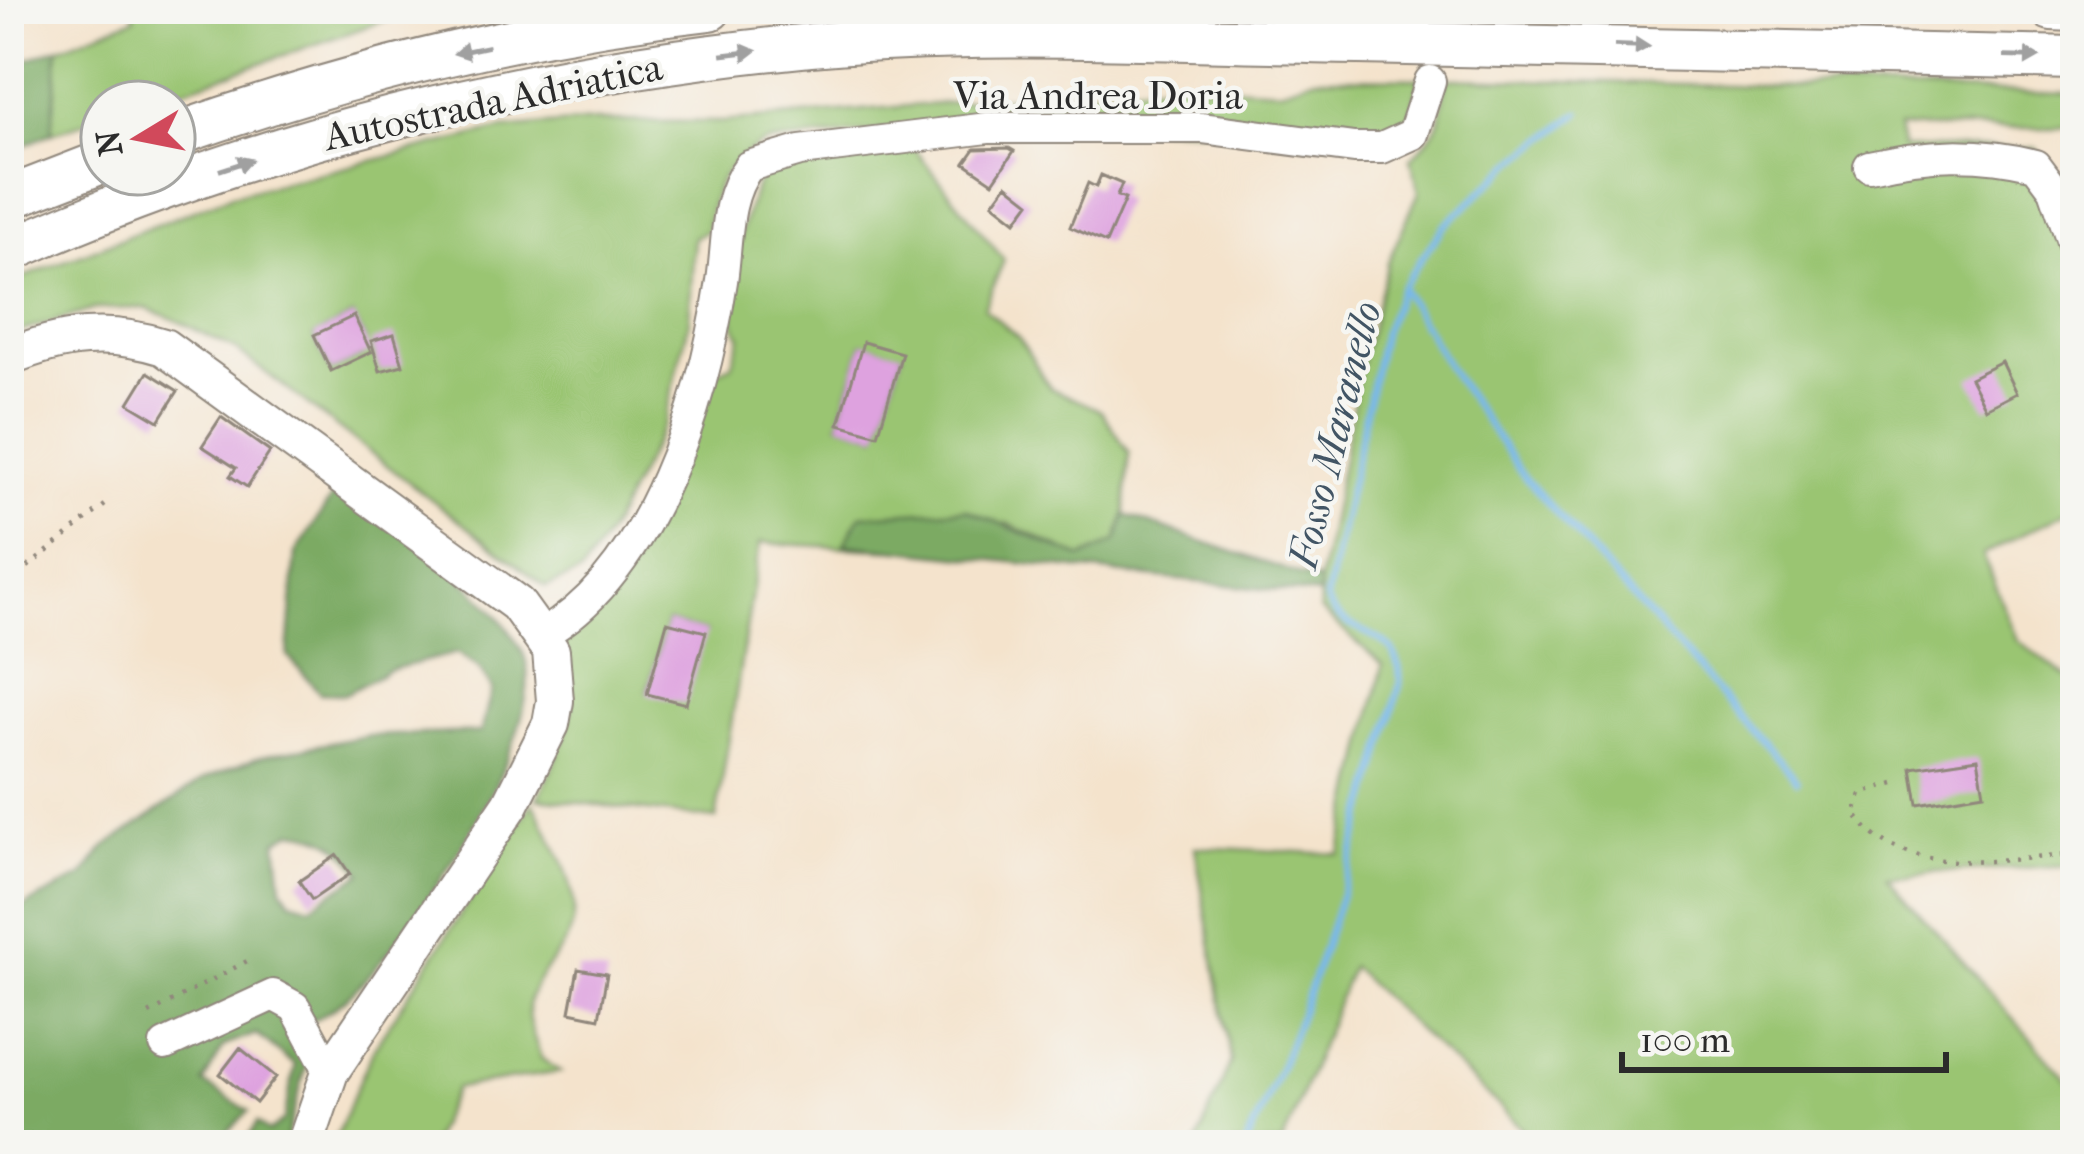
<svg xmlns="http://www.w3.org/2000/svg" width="2084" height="1154" font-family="'IM FELL French Canon',serif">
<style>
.green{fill:#9ac572;stroke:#62784e;stroke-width:3;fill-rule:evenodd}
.forest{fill:#7baa64;stroke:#536a48;stroke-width:3;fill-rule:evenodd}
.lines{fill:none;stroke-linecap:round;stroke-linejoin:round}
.stream{stroke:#78b8ec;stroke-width:6}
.building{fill:#dea2df}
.minor-tunnel{stroke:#ccbeac;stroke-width:30;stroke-dasharray:30 15;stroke-linecap:butt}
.minor-casing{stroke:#90877c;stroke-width:34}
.major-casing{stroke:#90877c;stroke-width:40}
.highway-casing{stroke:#90877c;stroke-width:46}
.path{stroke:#90877c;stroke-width:4.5;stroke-dasharray:3 9;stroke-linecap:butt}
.minor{stroke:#fff;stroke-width:30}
.major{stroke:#fff;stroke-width:36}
.highway{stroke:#fff;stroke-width:42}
.oneway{fill:#a0a0a0}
.labels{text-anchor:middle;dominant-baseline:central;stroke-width:9;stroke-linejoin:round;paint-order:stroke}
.street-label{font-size:39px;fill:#2b2b2b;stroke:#f6f6f2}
.water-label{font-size:42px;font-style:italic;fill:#425565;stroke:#f6f6f2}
</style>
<rect width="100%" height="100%" fill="#f6f6f2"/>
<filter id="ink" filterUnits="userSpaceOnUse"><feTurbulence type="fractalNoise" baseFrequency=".00833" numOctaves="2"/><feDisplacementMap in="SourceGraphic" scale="24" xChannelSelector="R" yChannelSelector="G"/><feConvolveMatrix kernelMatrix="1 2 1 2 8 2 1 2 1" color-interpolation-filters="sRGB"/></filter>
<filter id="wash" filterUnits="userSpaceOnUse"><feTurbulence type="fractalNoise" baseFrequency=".004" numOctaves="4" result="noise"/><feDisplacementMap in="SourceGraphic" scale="48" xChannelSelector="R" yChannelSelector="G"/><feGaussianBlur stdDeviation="2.7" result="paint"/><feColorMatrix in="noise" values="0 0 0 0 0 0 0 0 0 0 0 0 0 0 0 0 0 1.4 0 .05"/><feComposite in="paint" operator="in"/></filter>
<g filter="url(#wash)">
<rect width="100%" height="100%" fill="#f4e3cc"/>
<path class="green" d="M 132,9 L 418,9 L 147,102 L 102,102 L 102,117 L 52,133 L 58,48 L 135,18 Z
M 1316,77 L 1420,78 L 1410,119 L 1378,137 L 985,120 L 765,143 C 724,163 712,186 707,231 L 694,237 L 689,322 L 664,424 L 607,535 L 581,573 L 546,587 L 235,349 L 171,318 L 145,308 L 95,309 L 9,335 L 9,283 L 232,195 L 502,129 L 596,121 L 723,122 L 1176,83 L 1280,89 ZM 353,316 L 365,340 L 362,356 L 331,371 L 314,336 Z
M 1446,78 L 2075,94 L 2075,128 L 1899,128 L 1901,148 L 2036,148 L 2056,176 L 2075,228 L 2075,507 L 1983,555 L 2018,640 L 2075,683 L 2075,865 L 1887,875 L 2075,1089 L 2075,1145 L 1540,1145 L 1351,967 L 1282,1145 L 1196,1145 L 1231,1061 L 1195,847 L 1340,854 L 1383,665 L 1320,610 L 1319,581 L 1362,360 L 1388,262 L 1419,192 L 1411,158 C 1438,133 1444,114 1446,78 Z
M 913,147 L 1004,260 L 984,308 L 1019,338 L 1050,388 L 1102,411 L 1129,453 L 1125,515 L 1117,541 L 1082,558 L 1007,523 L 904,550 L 760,543 L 716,819 L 538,798 C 570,731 580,715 563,640 L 629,572 L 713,373 L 732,365 L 741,336 C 716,306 745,205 763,172 ZM 863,343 L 902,354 L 877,435 L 839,423 ZM 667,622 L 705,632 L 647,693 Z
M 533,802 C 550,837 575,875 574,915 C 573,953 526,975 528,1013 C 529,1028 537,1044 541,1058 L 560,1072 L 456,1088 L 429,1145 L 332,1145 L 374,1048 Z"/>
<path class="forest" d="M 58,48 L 52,133 L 9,152 L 9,66 Z
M 337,489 C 402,536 481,578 521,649 C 562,721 401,953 343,1001 C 327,1014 306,1023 288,1033 L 306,1066 L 285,1145 L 244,1145 L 257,1123 L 269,1132 L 284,1120 L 295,1065 L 256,1034 L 224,1046 L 203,1083 L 249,1111 L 226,1134 L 242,1145 L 9,1145 L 9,914 L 83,876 L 105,847 L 204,779 L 262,756 L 366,736 L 481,732 L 492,689 L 479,668 L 457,653 L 389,670 L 345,694 L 320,693 L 288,656 L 296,553 ZM 293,831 C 327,835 342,845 362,873 L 311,906 L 291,900 L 282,887 L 277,841 Z
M 966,509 L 1082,558 L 1117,541 L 1125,515 L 1319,581 L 1320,595 L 844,544 L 861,515 Z"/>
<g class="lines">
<path class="stream" d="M 1402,289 L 1453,375 L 1525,478 L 1797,780
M 1246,1145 C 1315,997 1359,841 1400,684 C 1403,622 1343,643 1326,599 L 1382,335 L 1401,288 L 1443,227 L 1515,161 L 1580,113"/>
</g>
<g id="blocks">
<path class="building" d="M 1009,148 L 1014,151 L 993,182 L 965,163 L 975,149 Z
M 1101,175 L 1122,184 L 1117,196 L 1125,199 L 1106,243 L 1070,227 L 1088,183 L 1096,187 Z
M 1007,184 L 1030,202 L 1016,221 L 993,203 Z
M 354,316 L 371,352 L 331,371 L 314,335 Z
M 394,334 L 403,365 L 380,371 L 371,341 Z
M 863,342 L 902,353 L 878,435 L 839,424 Z
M 2002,362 L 2017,393 L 1986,409 L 1970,378 Z
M 148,372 L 178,391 L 159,421 L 129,403 Z
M 221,417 L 270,452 L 247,487 L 230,476 L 236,468 L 202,446 Z
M 667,622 L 706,632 L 686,704 L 647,694 Z
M 1978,758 L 1984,793 L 1918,804 L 1912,768 Z
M 337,855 L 350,874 L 312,900 L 299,881 Z
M 578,969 L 607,974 L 599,1018 L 570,1012 Z
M 240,1048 L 276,1077 L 256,1103 L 220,1074 Z"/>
</g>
</g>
<g filter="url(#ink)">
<use href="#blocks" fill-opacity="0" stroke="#90877c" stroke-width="3"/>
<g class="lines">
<path class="minor-tunnel" d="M 1431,63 L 1434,9"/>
<g class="minor-casing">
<path id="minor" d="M 1869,166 C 1927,153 1978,151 2036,165 L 2054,189 L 2075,250
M 543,634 C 653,571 704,399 722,281 C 728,242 724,199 749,166 L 800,151 L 988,128 L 1202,128 L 1354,148 L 1382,148 L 1413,134 L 1430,81
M 165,1045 L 273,995 L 295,1007 L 330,1072"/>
</g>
<g class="major-casing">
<path id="major" d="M 9,357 C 61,335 109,329 164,347 L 517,604 L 551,651 L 555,701 L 551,724 L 511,804 L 330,1072 L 305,1145"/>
</g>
<g class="highway-casing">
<path id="highway" d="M 2051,9 L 2075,10
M 174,135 C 347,74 528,29 710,9
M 9,198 L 102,162
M 9,251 C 254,141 524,74 791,47 C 979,28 1170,40 1359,43 C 1598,48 1836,53 2075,58"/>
</g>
<path class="path" d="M 9,582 L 110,501
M 1895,784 L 1861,794 L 1855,813 C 1898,882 2005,858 2075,855
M 149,1014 L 247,961"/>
<use href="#minor" class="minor"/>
<use href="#major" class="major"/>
<use href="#highway" class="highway"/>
</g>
<defs><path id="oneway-solid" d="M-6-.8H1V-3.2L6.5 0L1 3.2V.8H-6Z" transform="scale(3)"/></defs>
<g class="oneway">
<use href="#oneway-solid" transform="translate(1632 46) rotate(2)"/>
<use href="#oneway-solid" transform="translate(471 50) rotate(168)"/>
<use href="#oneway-solid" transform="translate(739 53) rotate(-7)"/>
<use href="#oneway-solid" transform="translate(2022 57) rotate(1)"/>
<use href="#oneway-solid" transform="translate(236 165) rotate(-18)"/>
</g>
</g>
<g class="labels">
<g class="street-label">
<text x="1098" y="96">Via Andrea Doria</text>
<text transform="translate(493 102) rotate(-12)">Autostrada Adriatica</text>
</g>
<g class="water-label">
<text transform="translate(1335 435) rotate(-76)">Fosso Maranello</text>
</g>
</g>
<rect width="2084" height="1154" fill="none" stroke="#f6f6f2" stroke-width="48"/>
<g transform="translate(138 138) rotate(260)"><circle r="57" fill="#f6f6f2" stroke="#a5a5a2" stroke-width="3"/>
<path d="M0-9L21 45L0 30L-21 45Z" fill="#d1495b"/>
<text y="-18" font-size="33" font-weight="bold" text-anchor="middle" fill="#2b2b2b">N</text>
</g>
<path d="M1622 1052v18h324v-18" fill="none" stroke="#2b2b2b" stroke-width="6"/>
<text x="1640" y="1052" font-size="36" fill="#2b2b2b" stroke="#f6f6f2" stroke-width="9" paint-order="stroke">100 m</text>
</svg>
